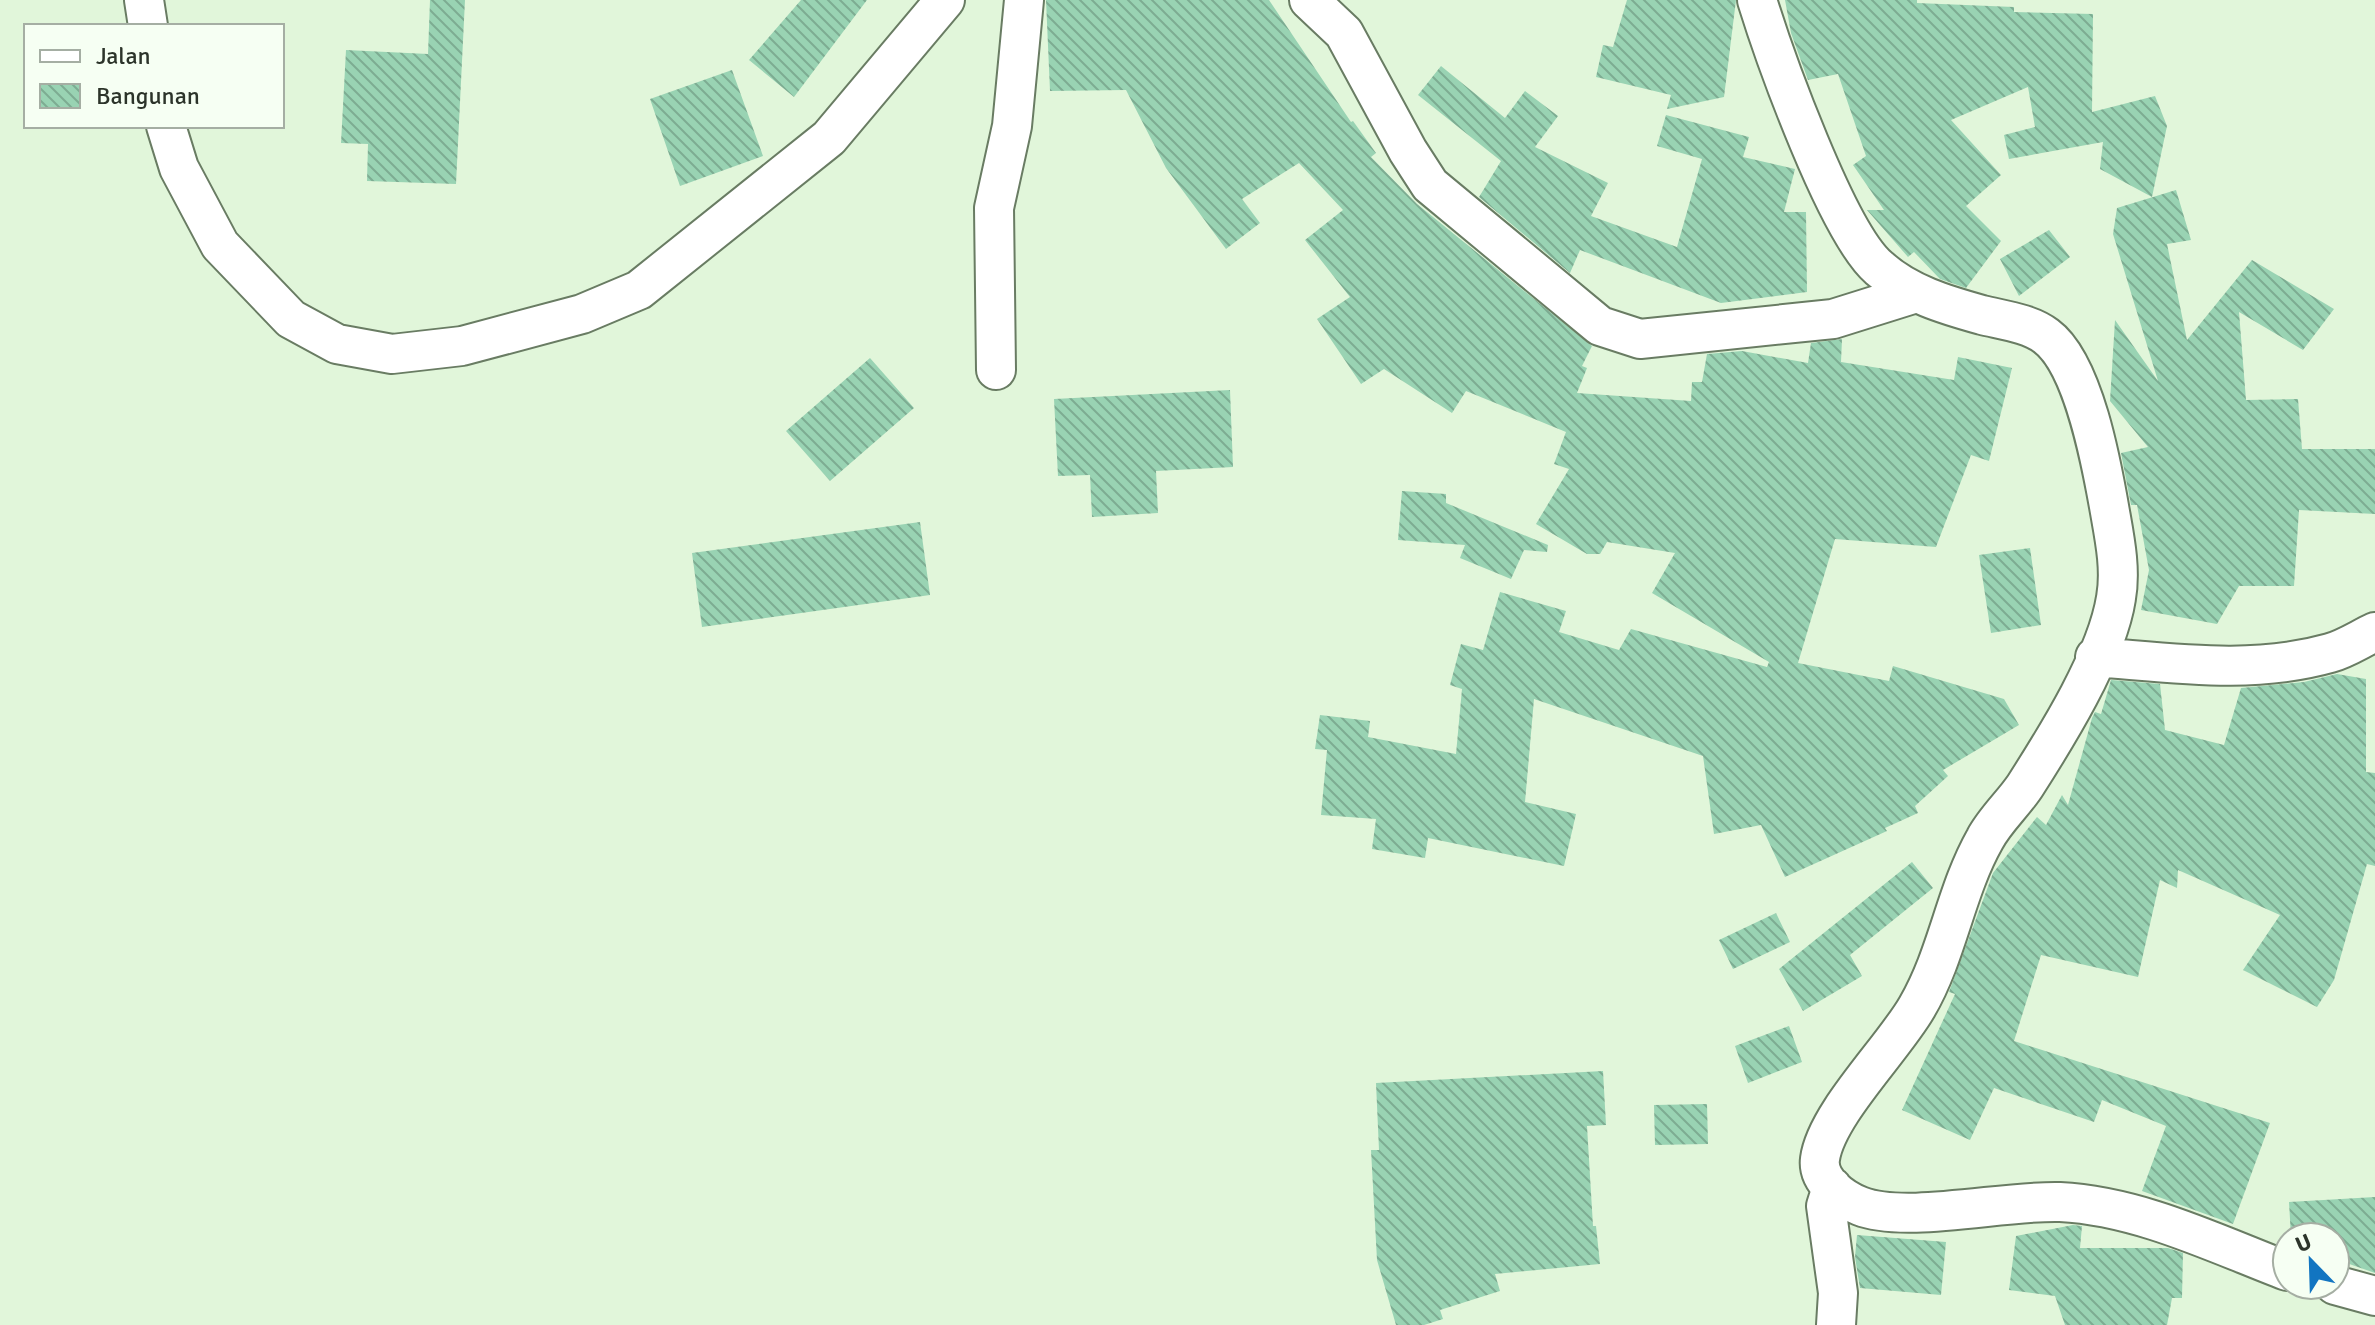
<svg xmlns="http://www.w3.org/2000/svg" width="2375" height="1325" font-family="Signika,sans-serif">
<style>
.building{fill:url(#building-back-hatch)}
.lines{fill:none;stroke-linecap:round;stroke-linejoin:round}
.street-casing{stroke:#697c63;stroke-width:42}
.street{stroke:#fff;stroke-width:38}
</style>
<defs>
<pattern id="building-back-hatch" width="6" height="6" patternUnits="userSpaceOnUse" patternTransform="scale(2)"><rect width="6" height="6" fill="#99d3b3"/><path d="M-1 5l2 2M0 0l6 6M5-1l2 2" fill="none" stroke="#7dac92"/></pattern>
</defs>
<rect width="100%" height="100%" fill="#e1f6da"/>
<path class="building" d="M 430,0 L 465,0 L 456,184 L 367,181 L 368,144 L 341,143 L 346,50 L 428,54 Z
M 801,0 L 867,0 L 794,97 L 749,60 Z
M 1046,0 L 1269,0 L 1351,122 L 1353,121 L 1376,153 L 1371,157 L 1417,204 L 1592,346 L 1582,366 L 1587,368 L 1577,393 L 1691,401 L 1692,382 L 1702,382 L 1707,354 L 1742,351 L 1808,363 L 1811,343 L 1842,339 L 1841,362 L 1954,380 L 1958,357 L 2012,368 L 1989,461 L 1971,455 L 1936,547 L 1835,539 L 1798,663 L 1889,681 L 1893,666 L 2004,699 L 2019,725 L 1943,770 L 1948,776 L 1915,806 L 1918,813 L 1885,828 L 1887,831 L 1785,877 L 1761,825 L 1714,834 L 1703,756 L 1534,699 L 1525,802 L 1576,814 L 1564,866 L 1428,838 L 1425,858 L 1372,849 L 1376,819 L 1321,815 L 1327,750 L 1315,749 L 1320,715 L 1370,721 L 1368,737 L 1456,754 L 1462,689 L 1450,685 L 1461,644 L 1483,650 L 1500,592 L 1566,611 L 1559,632 L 1619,650 L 1631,629 L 1767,667 L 1769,662 L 1652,593 L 1675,553 L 1607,542 L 1600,554 L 1587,554 L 1536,524 L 1569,469 L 1554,464 L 1566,432 L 1466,391 L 1452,413 L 1384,369 L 1361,384 L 1317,319 L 1350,297 L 1305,240 L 1343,210 L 1299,163 L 1242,199 L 1260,223 L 1226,249 L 1166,168 L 1126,90 L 1050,91 Z
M 1627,0 L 1736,0 L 1724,97 L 1667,109 L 1671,95 L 1596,77 L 1603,45 L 1613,47 Z
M 1785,0 L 1917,0 L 1917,3 L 2014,7 L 2014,12 L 2093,14 L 2092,112 L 2155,96 L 2167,126 L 2152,197 L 2100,169 L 2103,142 L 2009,159 L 2004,135 L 2035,127 L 2028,87 L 1951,120 L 2001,175 L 1966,206 L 2001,241 L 1966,288 L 1940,279 L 1914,252 L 1908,257 L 1867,210 L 1884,210 L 1853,165 L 1866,156 L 1838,74 L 1808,80 L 1791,33 Z
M 1441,66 L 1505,118 L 1525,91 L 1558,116 L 1535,147 L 1608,183 L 1591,216 L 1677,247 L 1702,159 L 1657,146 L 1666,115 L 1749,137 L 1743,157 L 1795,169 L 1784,212 L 1806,212 L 1807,292 L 1721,303 L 1580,250 L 1570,273 L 1479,197 L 1501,161 L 1418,95 Z
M 732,70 L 763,156 L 680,186 L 650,99 Z
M 2176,190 L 2191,240 L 2167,244 L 2187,340 L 2252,260 L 2334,309 L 2303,350 L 2239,312 L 2246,400 L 2298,399 L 2302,449 L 2375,449 L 2375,514 L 2299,510 L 2294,586 L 2239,586 L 2217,624 L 2141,610 L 2149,570 L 2137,505 L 2131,505 L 2121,453 L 2148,447 L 2110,401 L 2115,320 L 2158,381 L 2113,234 L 2117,208 Z
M 2049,230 L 2070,257 L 2019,296 L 2000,259 Z
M 870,358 L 914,408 L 830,481 L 786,431 Z
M 1230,390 L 1233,467 L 1156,471 L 1158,513 L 1092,517 L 1090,475 L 1058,476 L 1054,399 Z
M 1402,491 L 1446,494 L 1446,503 L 1548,545 L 1547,552 L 1524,550 L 1511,579 L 1460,558 L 1465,545 L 1398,540 Z
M 920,522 L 930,595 L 702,627 L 692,553 Z
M 2030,548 L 2041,625 L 1991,633 L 1979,555 Z
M 2337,674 L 2366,679 L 2366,772 L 2375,773 L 2375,866 L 2367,864 L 2334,980 L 2317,1007 L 2243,970 L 2280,915 L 2178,870 L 2177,888 L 2160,880 L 2138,977 L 2041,955 L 2014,1041 L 2270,1123 L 2233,1224 L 2142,1191 L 2166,1126 L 2102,1100 L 2094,1122 L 1994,1088 L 1970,1140 L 1902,1110 L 1955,994 L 1949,992 L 1993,873 L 2037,817 L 2046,825 L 2062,795 L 2068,805 L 2092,718 L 2095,712 L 2101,714 L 2111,680 L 2160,684 L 2165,730 L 2224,745 L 2241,688 L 2304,682 Z
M 1912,862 L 1933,888 L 1850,955 L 1862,976 L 1803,1011 L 1779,969 Z
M 1776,913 L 1790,942 L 1733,969 L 1719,940 Z
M 1789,1026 L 1802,1062 L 1748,1083 L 1735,1046 Z
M 1603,1071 L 1606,1125 L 1587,1126 L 1593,1226 L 1596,1226 L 1600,1264 L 1495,1274 L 1500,1291 L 1440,1310 L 1443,1319 L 1424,1325 L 1396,1325 L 1377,1260 L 1371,1150 L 1379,1150 L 1376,1083 Z
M 1707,1104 L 1708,1144 L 1655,1145 L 1654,1105 Z
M 2375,1197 L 2375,1273 L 2335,1259 L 2335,1237 L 2291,1237 L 2289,1202 Z
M 2073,1225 L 2082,1226 L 2080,1248 L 2168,1248 L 2183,1253 L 2182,1298 L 2172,1298 L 2167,1325 L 2065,1325 L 2055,1296 L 2009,1290 L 2016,1236 Z
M 1857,1235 L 1946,1242 L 1941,1295 L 1860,1288 L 1855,1257 Z"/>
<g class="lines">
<g class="street-casing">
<path id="street" d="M 144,0 L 148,26
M 1309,0 L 1344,33 L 1408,151 L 1430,185 L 1600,326 L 1640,339 L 1833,319 L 1916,293
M 1757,0 C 1775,58 1837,232 1879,268 C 1908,294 1946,305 1982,315 C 2002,320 2029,323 2046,336 C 2084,364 2102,466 2110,512 C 2115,540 2121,570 2116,598 C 2107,656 2057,736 2025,786 C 2013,804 1995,820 1985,839 C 1955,892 1948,954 1917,1007 C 1893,1049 1826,1114 1820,1159 C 1817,1181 1842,1199 1860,1206 C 1906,1224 2005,1200 2060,1202 C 2139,1206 2214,1243 2287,1271
M 166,126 L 179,168 L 220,245 L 291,319 L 337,344 L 392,354 L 462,346 L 582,314 L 639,290 L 829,138 L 945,0
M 996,370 L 994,208 L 1012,126 L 1024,0
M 2095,657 C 2174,663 2252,675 2330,653 C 2345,649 2360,639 2375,632
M 1832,1187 L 1826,1206 L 1838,1293 L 1836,1325
M 2335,1285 L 2375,1296"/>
</g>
<use href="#street" class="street"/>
</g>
<rect x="24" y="24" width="260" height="104" fill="#f6fff3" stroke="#a5aea3" stroke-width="2"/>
<rect x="40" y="50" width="40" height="12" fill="#ffffff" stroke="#a5aea3" stroke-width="2"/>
<text x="96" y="64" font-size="24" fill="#2c342a">Jalan</text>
<rect x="40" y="84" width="40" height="24" fill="url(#building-back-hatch)" stroke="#a5aea3" stroke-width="2"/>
<text x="96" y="104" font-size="24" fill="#2c342a">Bangunan</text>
<g transform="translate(2311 1261) rotate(337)"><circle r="38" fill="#f6fff3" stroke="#a5aea3" stroke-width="2"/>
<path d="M0-6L14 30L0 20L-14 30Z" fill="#1275c1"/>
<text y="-12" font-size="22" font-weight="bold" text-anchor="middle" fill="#2c342a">U</text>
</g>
</svg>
